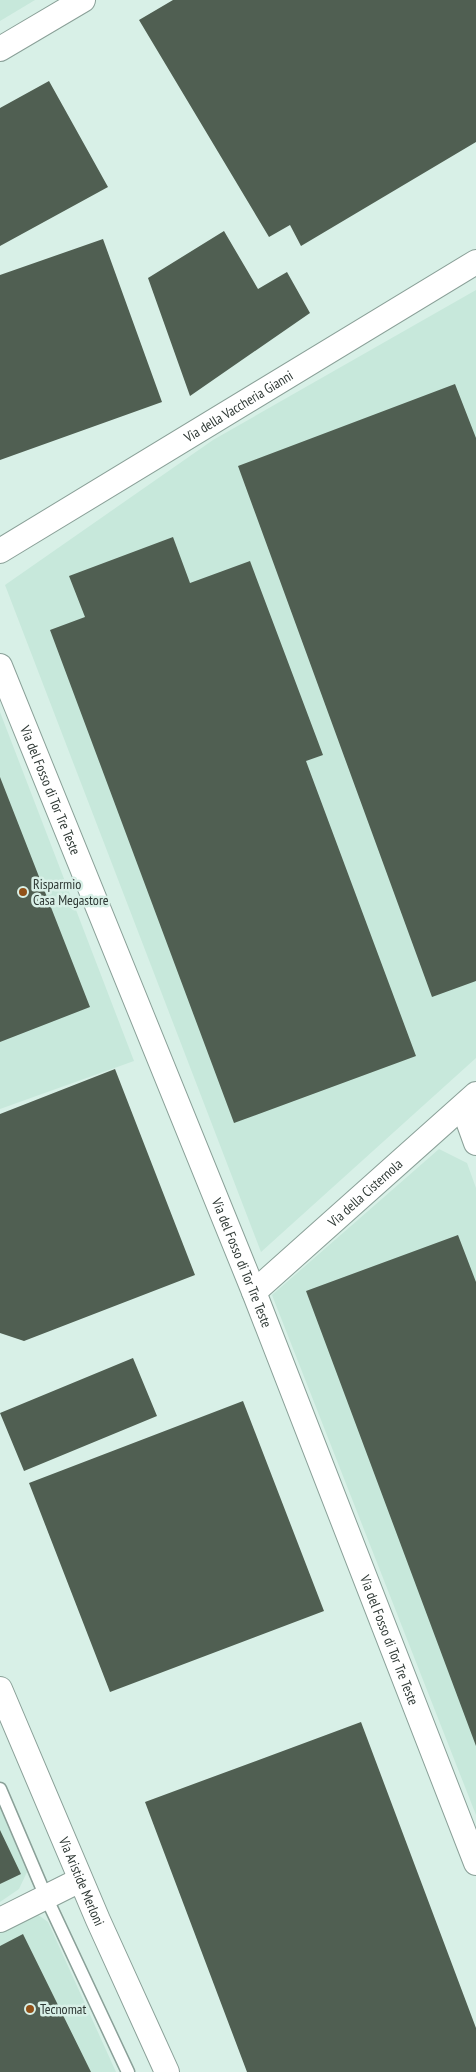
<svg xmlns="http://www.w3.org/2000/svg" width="476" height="2072" font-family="'PT Sans Narrow',sans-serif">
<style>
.built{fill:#c7e8db}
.building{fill:#505f52}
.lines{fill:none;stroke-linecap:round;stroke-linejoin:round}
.service-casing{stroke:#8aa098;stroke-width:15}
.minor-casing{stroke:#8aa098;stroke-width:26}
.service{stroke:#fff;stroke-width:12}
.minor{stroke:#fff;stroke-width:24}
.poi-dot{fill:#915119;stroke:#d8f0e7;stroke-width:2}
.labels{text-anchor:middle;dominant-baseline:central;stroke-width:5;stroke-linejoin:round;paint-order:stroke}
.street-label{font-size:14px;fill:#2f3935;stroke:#d8f0e7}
.poi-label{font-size:14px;fill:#2f3935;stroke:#d8f0e7;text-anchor:start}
</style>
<rect width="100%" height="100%" fill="#d8f0e7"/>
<path class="built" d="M 0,0 L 35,0 L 0,21 Z
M 476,290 L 476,1058 L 261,1252 L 5,585 L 213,440 Z
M 0,712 L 134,1061 L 0,1109 Z
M 439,1149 L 467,1163 L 476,1188 L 476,1815 L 272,1295 Z
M 0,1808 L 27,1872 L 19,1889 L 0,1902 Z
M 37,1914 L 48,1922 L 116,2072 L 0,2072 L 0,1930 Z"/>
<path class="building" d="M 173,0 L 476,0 L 476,142 L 301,246 L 290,225 L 269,237 L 139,20 Z
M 49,81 L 108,187 L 0,246 L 0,108 Z
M 224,231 L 258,289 L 287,272 L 310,313 L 190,396 L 148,278 Z
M 103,239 L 162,402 L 0,460 L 0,275 Z
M 455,384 L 476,438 L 476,981 L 432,997 L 238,466 Z
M 173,537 L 190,583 L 250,561 L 323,755 L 306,761 L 416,1056 L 234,1123 L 50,630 L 85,617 L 69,576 Z
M 0,777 L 90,1007 L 0,1042 Z
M 115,1069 L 195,1275 L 24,1341 L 0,1333 L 0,1114 Z
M 458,1235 L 476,1282 L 476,1746 L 306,1291 Z
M 133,1358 L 157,1416 L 24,1471 L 0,1413 Z
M 243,1401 L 324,1611 L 110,1692 L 29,1483 Z
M 361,1722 L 476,2028 L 476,2072 L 247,2072 L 145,1802 Z
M 0,1830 L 21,1874 L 0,1884 Z
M 23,1934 L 91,2072 L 0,2072 L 0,1946 Z"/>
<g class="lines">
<g class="service-casing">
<path id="service" d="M 0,1789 L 46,1897 L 128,2072"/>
</g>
<g class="minor-casing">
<g id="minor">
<path d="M 0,49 L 83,0"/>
<path id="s1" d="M 0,551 L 476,262"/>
<path id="s2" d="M 0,666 L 254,1292 L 476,1863"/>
<path d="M 463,1107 L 476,1143"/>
<path id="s3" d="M 254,1292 L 476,1094"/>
<path id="s4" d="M 0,1689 L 98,1920 L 167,2072"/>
<path d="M 0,1920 L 80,1880"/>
</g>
</g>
<use href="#service" class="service"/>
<use href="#minor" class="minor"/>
</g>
<g class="poi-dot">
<circle cx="23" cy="892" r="5"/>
<circle cx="30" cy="2009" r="5"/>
</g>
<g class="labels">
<g class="street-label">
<text stroke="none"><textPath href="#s1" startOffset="279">Via della Vaccheria Gianni</textPath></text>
<text stroke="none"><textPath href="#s2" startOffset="134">Via del Fosso di Tor Tre Teste</textPath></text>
<text stroke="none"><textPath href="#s3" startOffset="149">Via della Cisternola</textPath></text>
<text stroke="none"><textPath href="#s2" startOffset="644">Via del Fosso di Tor Tre Teste</textPath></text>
<text stroke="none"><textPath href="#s2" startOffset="1049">Via del Fosso di Tor Tre Teste</textPath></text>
<text stroke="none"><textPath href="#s4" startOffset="209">Via Aristide Merloni</textPath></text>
</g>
<g class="poi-label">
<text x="33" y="884">Risparmio<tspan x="33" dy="16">Casa Megastore</tspan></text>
<text x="40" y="2009">Tecnomat</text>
</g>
</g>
</svg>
